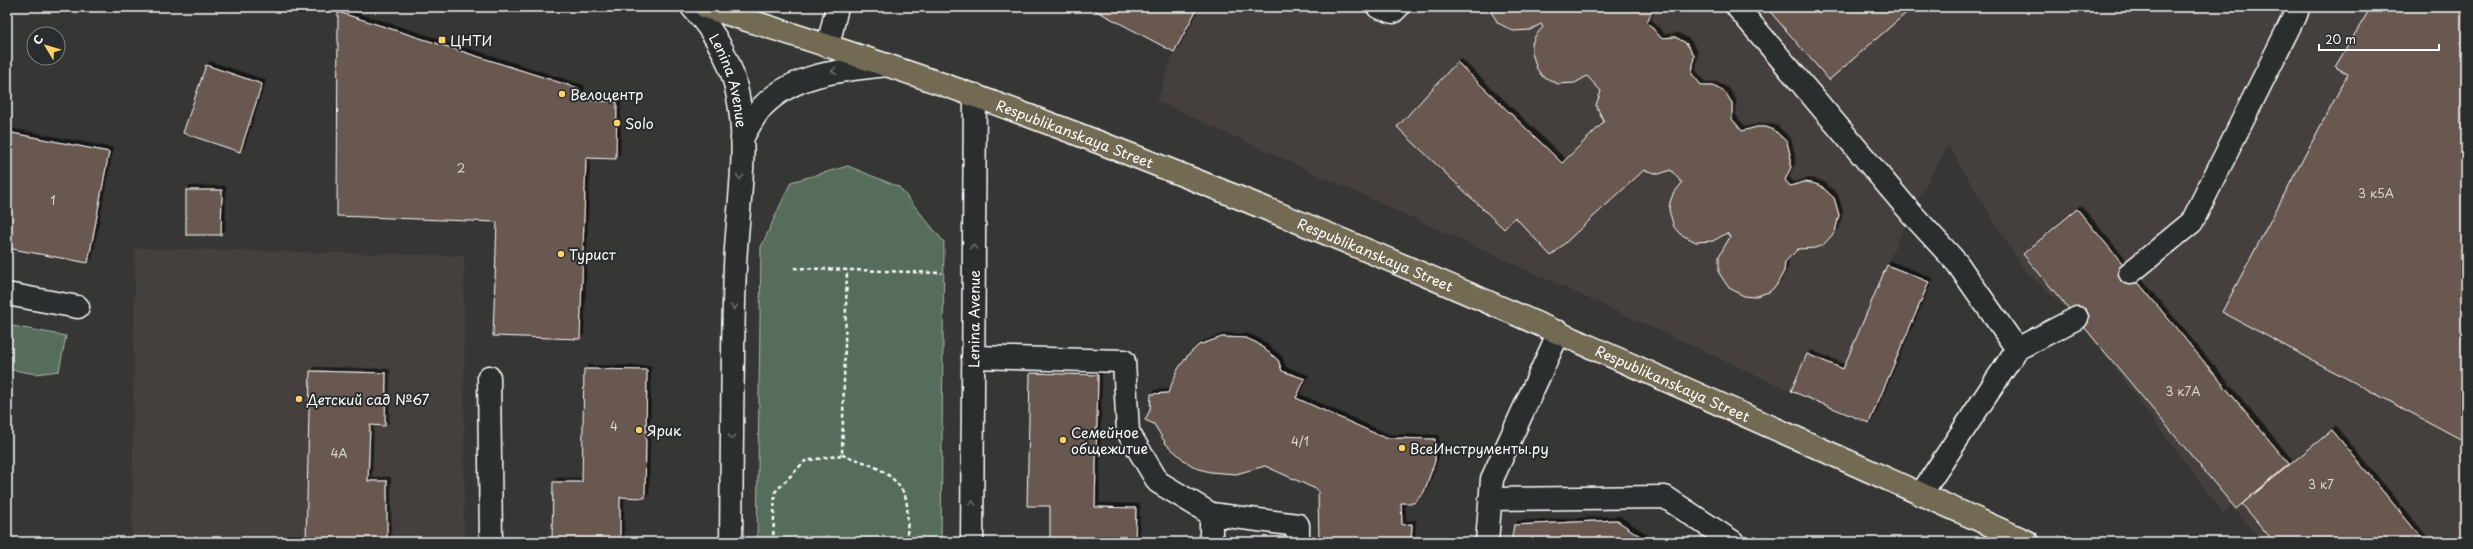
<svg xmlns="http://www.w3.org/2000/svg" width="2473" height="549" font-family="'Playpen Sans',sans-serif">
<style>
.built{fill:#45403d}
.green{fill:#556d5a;stroke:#aab6ac}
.building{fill:#68594f;stroke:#fff;filter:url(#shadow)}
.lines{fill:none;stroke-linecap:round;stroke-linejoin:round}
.lane-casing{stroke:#fff;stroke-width:25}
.street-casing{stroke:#fff;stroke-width:25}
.secondary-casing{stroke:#fff;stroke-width:25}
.primary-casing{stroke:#fff;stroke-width:25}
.path{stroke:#fff;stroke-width:2.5;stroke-dasharray:4 3;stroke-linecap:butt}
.lane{stroke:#2a2d2e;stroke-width:22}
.street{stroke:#2a2d2e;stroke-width:22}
.secondary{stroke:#2a2d2e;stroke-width:22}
.primary{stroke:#736b52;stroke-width:22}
.oneway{stroke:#6a6c6d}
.poi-dot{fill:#ffd166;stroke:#2a2d2e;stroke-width:1.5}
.labels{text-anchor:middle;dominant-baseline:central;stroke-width:4;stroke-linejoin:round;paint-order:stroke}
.number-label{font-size:12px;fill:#d9d6d3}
.poi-label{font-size:14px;fill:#fff;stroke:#2a2d2e;text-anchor:start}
.street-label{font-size:14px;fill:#fff;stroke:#2a2d2e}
</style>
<defs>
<filter id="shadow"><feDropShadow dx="3.5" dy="-3.5" stdDeviation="0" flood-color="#0009"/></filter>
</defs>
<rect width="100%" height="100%" fill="#363635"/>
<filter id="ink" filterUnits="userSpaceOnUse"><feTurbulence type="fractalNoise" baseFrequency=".025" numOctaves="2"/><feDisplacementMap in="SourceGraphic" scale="8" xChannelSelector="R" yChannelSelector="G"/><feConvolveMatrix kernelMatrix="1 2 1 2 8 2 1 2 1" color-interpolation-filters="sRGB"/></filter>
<g filter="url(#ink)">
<path class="built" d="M 1089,7 L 2466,7 L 2466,542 L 2263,542 L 2231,505 L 2223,513 L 2077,318 L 2023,269 L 1948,145 L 1911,213 L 1887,264 L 1929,282 L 1869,423 L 1791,391 L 1157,101 L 1174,52 Z
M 135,248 L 464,256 L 464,542 L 132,542 Z"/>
<path class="green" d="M 848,166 L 899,187 L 944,242 L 941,542 L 757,542 L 761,247 L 791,182 Z
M 7,325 L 66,336 L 59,371 L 36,374 L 7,369 Z"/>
<path class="building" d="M 1089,7 L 1198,7 L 1174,52 Z
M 1488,7 L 1654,7 L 1647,22 L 1661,38 L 1675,37 L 1686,43 L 1694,55 L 1692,74 L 1702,86 L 1713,86 L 1725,92 L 1732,103 L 1732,119 L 1742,131 L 1757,127 L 1766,127 L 1774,130 L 1787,142 L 1791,159 L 1791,167 L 1785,180 L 1790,186 L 1804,182 L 1812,183 L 1821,186 L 1834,198 L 1839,215 L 1835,232 L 1823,245 L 1815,248 L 1798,249 L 1785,262 L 1784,271 L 1776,286 L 1769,292 L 1753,297 L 1744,296 L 1729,288 L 1719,273 L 1719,256 L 1730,237 L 1727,233 L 1713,241 L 1696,242 L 1680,234 L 1674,227 L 1669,210 L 1670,202 L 1673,194 L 1682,183 L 1671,170 L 1659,174 L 1644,170 L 1551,256 L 1515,217 L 1504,229 L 1397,127 L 1457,62 L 1562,163 L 1604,122 L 1596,105 L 1601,91 L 1587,76 L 1575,83 L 1558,84 L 1542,76 L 1537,69 L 1532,53 L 1532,44 L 1535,36 L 1543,27 L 1541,24 L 1530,30 L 1513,31 L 1498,23 Z
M 1766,7 L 1913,7 L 1829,80 Z
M 2371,7 L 2462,7 L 2466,9 L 2466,442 L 2222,312 L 2348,74 L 2335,67 Z
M 338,12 L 580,89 L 581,100 L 617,102 L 616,159 L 586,158 L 580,339 L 493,336 L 497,222 L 337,216 Z
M 206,65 L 262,84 L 240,152 L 183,133 Z
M 7,132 L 109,152 L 88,263 L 7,248 Z
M 186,190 L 222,190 L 221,235 L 186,235 Z
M 2077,209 L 2289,464 L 2236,509 L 2023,254 Z
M 1887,265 L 1929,282 L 1869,423 L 1791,391 L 1807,354 L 1843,369 Z
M 1222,337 L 1246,338 L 1257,343 L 1278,360 L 1282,371 L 1305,379 L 1296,398 L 1385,438 L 1435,439 L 1435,461 L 1424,492 L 1414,503 L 1401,503 L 1402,525 L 1412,524 L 1411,542 L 1319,542 L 1318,490 L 1265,466 L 1236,474 L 1210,472 L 1196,468 L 1185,461 L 1166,444 L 1154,424 L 1145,420 L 1150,410 L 1151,394 L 1168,393 L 1178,369 L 1188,355 L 1199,345 Z
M 584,369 L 647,370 L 645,498 L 620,497 L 620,542 L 552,542 L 553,482 L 582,482 Z
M 310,371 L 386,373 L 385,426 L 370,425 L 368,481 L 387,481 L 387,542 L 306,542 Z
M 1030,373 L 1098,375 L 1095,507 L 1136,508 L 1135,542 L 1050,542 L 1050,506 L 1027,506 Z
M 2332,430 L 2425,542 L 2274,542 L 2242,504 Z
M 1616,520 L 1649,542 L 1508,542 L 1512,537 L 1514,525 Z"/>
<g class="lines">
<g class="lane-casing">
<path id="lane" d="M 1378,7 L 1393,12 L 1398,7
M 1737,7 L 1911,213 L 1957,263 L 2017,349 L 1921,494
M 2130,273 L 2192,222 L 2299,7
M 7,294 L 78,307
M 2017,349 L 2077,318
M 973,357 L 1124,361 L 1128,432 L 1158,482 L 1211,514 L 1298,525 L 1298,542
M 489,377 L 491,542
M 1490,499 L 1665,497 L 1733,542
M 1211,542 L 1211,514
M 1487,542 L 1492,479 L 1559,332"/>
</g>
<g class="street-casing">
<path id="street" d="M 828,46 L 837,7"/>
</g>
<g class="secondary-casing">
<g id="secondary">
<path id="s1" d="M 692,7 C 715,32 732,63 738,97 C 749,150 737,212 735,266 C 732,358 732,450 731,542"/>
<path d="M 742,138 C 748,128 754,116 762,107 C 794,73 843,70 887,65"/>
<path id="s2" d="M 972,542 L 975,95"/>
</g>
</g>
<g class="primary-casing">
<g id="primary">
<path id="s3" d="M 706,7 C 797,36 889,64 978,97 C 1335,227 1681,387 2028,542"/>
</g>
</g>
<path class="path" d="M 794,268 L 942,273
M 842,455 C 866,462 894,471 905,496 C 909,505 907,531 907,542
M 773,542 L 775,492 L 805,461 L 842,455 L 847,270"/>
<use href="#lane" class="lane"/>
<use href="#street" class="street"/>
<use href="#secondary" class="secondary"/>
<use href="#primary" class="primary"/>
</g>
<defs><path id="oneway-chevron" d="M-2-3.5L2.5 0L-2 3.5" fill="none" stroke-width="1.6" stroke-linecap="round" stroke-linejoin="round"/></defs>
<g class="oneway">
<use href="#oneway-chevron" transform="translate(834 71) rotate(172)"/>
<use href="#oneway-chevron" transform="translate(740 177) rotate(93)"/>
<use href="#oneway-chevron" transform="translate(973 247) rotate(-90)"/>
<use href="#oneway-chevron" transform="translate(734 307) rotate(91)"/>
<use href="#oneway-chevron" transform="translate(732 437) rotate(91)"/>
<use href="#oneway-chevron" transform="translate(972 503) rotate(-90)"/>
</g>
</g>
<g class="poi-dot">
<rect x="438" y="36" width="8" height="8" rx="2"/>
<circle cx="562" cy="94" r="4"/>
<circle cx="617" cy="123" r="4"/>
<circle cx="561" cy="254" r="4"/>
<circle cx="299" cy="399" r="4"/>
<circle cx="639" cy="430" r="4"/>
<circle cx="1063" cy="440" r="4"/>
<circle cx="1402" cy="448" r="4"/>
</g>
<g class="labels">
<g class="number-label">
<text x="461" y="168">2</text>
<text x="2376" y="193">3 к5А</text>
<text x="53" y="200">1</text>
<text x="2183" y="391">3 к7А</text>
<text x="614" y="426">4</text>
<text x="1300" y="441">4/1</text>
<text x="339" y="453">4А</text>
<text x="2321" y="484">3 к7</text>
</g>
<g class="poi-label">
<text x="450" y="40">ЦНТИ</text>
<text x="570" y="94">Велоцентр</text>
<text x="625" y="123">Solo</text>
<text x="569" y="254">Турист</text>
<text x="307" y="399">Детский сад №67</text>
<text x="647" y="430">Ярик</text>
<text x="1071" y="432">Семейное<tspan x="1071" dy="16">общежитие</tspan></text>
<text x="1410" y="448">ВсеИнструменты.ру</text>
</g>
<g class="street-label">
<text stroke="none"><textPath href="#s1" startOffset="84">Lenina Avenue</textPath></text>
<text stroke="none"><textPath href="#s3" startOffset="390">Respublikanskaya Street</textPath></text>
<text stroke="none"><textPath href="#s3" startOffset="714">Respublikanskaya Street</textPath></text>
<text stroke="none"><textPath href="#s2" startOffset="223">Lenina Avenue</textPath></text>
<text stroke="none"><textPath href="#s3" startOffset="1038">Respublikanskaya Street</textPath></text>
</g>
</g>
<rect width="2473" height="549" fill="none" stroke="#2a2d2e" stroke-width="24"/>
<rect x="12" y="12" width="2449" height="525" fill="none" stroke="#fff" stroke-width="1.5" filter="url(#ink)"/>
<g transform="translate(46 46) rotate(308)"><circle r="19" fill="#2a2d2e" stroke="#7f8182"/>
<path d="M0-3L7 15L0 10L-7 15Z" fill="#ffd166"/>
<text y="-6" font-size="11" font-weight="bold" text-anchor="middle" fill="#ffffff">С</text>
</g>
<path d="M2319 44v6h120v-6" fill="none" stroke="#ffffff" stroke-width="2"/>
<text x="2325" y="44" font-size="12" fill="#ffffff" stroke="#2a2d2e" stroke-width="3" paint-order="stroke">20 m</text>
</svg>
